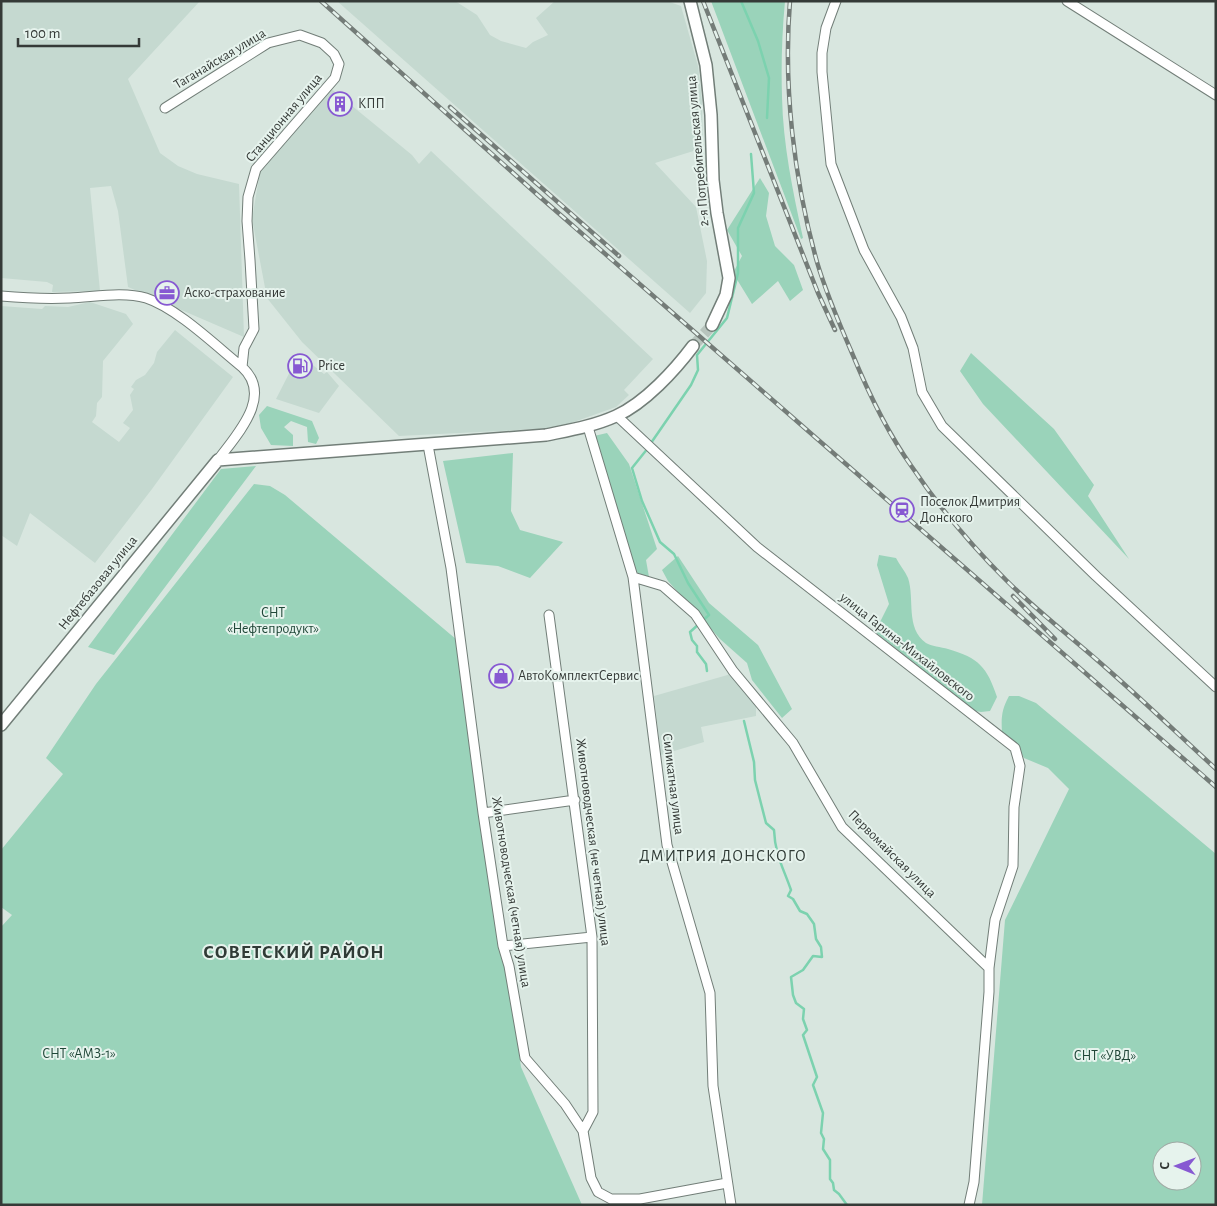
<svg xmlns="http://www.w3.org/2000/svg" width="1217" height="1206" font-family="'Alegreya Sans',sans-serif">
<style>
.built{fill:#c5d9d0}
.green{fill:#9ad3ba;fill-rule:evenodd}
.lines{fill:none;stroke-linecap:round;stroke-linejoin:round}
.stream{stroke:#7cd2af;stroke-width:2.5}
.secondary-tunnel{stroke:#b7c4bd;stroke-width:11;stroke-dasharray:11 5.5;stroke-linecap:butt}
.street-casing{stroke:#727e78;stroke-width:11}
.secondary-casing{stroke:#727e78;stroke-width:14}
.street{stroke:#fff;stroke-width:9}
.secondary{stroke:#fff;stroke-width:11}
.rail-casing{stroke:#747c78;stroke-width:4.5}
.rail{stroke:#e6f3ed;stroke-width:2.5;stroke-dasharray:8;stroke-linecap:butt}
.labels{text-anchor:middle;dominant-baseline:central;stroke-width:4;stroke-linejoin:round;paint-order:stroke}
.street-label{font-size:14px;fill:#353a37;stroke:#e6f3ed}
.poi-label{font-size:14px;fill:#353a37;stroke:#e6f3ed;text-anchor:start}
.park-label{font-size:14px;fill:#1f4637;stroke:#e6f3ed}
.quarter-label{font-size:16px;letter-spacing:1px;fill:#303b36;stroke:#e6f3ed}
.district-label{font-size:19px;font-weight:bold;letter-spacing:1px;fill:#303b36;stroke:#e6f3ed}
</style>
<rect width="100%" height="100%" fill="#d8e6df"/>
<path class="built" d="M 1,1 L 200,1 L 128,79 L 160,153 L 178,166 L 197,174 L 239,184 L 244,337 L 128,287 L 118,211 L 111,186 L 90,188 L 100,291 L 52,292 L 53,285 L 47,282 L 1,278 Z
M 337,1 L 455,1 L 477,15 L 490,35 L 501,41 L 526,48 L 533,42 L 548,35 L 536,18 L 555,1 L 667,1 L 681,6 L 698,66 L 702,101 L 703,148 L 655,163 L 696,207 L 707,261 L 706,293 L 690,313 Z
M 329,87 L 412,155 L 419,164 L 431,151 L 653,359 L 624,390 L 629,395 L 616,407 L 557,428 L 399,436 L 302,342 L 267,298 L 252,219 L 261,166 Z
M 90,302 L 126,314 L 133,324 L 103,361 L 102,397 L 97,403 L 96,416 L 92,422 L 119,442 L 130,428 L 123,423 L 133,410 L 130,395 L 134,389 L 131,387 L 136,380 L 145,375 L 154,363 L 157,352 L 175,330 L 233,377 L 152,489 L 95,563 L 30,513 L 17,546 L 1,535 L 1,306 L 42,309 L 45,306 L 68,307 Z
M 299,354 L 324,374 L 327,372 L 339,386 L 319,413 L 276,399 Z
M 731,674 L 756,702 L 756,716 L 701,727 L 704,742 L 661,755 L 654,696 Z"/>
<path class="green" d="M 711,1 L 785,1 C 782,33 781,65 782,97 C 783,145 793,192 803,238 L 801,239 Z
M 760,178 L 769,193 L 766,216 L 775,246 L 794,265 L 803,290 L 790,301 L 778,281 L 752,304 L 733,273 L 742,256 L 727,230 Z
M 971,353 L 1054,429 L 1094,485 L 1088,496 L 1129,559 L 983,404 L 960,371 Z
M 267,406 L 312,421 L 319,438 L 316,444 L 308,442 L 307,427 L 291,421 L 284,427 L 293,435 L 293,446 L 271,445 L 261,428 L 259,415 Z
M 607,433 L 629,464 L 657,549 L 646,560 L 649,577 L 635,572 L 594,436 Z
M 513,453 L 511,511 L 520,530 L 563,542 L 530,578 L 498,566 L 466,563 L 443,461 Z
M 256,466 L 114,655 L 88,647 L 221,469 Z
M 254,484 L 270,486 L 285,495 L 463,645 L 521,1067 L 582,1205 L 1,1205 L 1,927 L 12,915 L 1,907 L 1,850 L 63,774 L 46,758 L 96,684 Z
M 879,555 L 896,558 C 899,564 905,571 908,578 C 915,599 905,628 926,643 C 931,646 941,647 948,649 C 979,658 987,667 997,697 L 990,711 L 981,712 L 975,711 L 875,632 L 889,604 L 877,565 Z
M 678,556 L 709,603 L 758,645 L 792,709 L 782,718 L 752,680 L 747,663 L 720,639 L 668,581 L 662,570 Z
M 1009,696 L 1019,696 L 1036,703 L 1216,854 L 1216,1205 L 982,1205 L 1005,920 L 1069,789 L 1048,768 L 1024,758 L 1015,742 L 1002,732 C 1001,717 1002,709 1009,696 ZM 1162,1151 L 1192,1151 L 1192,1181 L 1162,1181 Z"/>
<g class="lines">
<path class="stream" d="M 741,1 L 758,41 L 769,78 L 767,118
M 651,443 L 691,385 L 698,370 L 697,355 L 727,318 L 738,273 L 738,228 L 754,193 L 751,154
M 648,448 L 632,468 L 642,501 L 660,542 L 674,554 L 688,583 L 709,615 L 690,632 L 692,640 L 697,646 L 697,652 L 706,664 L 707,671
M 744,721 L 754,762 L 755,780 L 766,823 L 774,830 C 775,855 783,867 791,890 L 788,896 L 793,899 L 800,911 L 807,914 L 814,924 L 816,939 L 821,947 L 822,957 L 813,956 L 803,970 L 791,977 L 793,995 L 796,1003 L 804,1009 L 803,1019 L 807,1030 L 803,1035 L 817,1077 L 813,1085 L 823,1113 L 821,1133 L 824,1139 L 823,1149 L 830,1160 L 830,1179 L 833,1183 L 834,1190 L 839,1194 L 847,1205"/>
<path class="secondary-tunnel" d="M 693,346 L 712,325"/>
<g class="street-casing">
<path id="street" d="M 836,1 L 826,28 L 822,53 L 822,72 L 831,164 L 864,250 L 901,317 L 913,348 L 922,392 L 942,426 L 1096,576 L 1216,687
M 1067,1 L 1216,95
M 165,108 L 268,43 L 300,35 L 322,43 L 334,54 L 339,64 L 335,78 L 256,169 L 248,197 L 247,221 L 250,260 L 254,329 L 244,348 L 242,367
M 1,296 C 24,298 47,299 70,298 C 94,297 123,291 146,298 C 177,308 216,346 242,367 C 274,396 237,434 218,460
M 617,416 L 757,547 L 1015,748 L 1020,766 L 1014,807 L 1013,866 L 995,920 L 989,968
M 588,427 L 633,577 L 667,845 L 710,993 L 713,1086 L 731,1205
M 428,445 L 451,568 L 483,813 L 503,946 L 509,966 L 525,1058 L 565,1104 L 583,1131 L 591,1178 L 598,1192 L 611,1199 L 640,1199 L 727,1183
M 633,577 L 663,586 L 695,614 L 733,671 L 793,743 L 842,827 L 989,968 L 989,992 L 974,1182 L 969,1205
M 549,615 L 592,937 L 593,1112 L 583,1131
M 483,813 L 575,800
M 503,946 L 592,937"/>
</g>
<g class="secondary-casing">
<path id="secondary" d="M 690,1 L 706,65 L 711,115 L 713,180 L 717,213 L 729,278 L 726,295 L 712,325
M 1,725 L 218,460 L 546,435 C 570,430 594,426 616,416 C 645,403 675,370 693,346"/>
</g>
<use href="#street" class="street"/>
<use href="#secondary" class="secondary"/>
<g class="rail-casing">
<path id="rail" d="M 321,1 L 540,197 L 1216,787
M 703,1 L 818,293 L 835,330
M 790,1 C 783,86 794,180 817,262 C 826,293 839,323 852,353 C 868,392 887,432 912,467 C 939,507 972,546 1006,580 C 1040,614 1079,643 1114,675 C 1149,706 1182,738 1216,769
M 450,107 L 619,256
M 1013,596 L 1055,639"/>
</g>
<use href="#rail" class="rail"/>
</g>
<defs>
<g id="building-ring" transform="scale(1.25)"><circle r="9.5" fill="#e6f3ed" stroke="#8759d2" stroke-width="1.5"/><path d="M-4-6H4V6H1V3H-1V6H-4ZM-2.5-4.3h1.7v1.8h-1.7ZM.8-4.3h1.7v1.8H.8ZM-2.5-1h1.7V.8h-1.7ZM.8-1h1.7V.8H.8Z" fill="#8759d2"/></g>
<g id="office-ring" transform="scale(1.25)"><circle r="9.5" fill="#e6f3ed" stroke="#8759d2" stroke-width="1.5"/><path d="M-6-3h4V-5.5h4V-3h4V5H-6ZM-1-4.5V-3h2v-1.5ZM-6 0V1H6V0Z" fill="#8759d2"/></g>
<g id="fuel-ring" transform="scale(1.25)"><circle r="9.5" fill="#e6f3ed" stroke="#8759d2" stroke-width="1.5"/><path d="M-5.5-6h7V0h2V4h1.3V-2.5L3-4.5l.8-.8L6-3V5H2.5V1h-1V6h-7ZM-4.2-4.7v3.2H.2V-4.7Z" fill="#8759d2"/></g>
<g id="station-ring" transform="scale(1.25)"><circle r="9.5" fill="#e6f3ed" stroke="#8759d2" stroke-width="1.5"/><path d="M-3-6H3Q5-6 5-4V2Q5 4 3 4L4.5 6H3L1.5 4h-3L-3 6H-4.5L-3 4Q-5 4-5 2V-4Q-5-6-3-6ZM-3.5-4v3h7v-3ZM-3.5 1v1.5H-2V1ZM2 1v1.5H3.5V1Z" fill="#8759d2"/></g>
<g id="shop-ring" transform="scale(1.25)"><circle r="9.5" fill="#e6f3ed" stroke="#8759d2" stroke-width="1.5"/><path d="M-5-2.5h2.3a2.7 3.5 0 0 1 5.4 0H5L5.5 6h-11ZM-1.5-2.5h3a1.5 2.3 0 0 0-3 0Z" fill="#8759d2"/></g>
</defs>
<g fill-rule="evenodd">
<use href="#building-ring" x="340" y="104"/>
<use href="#office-ring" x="167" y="293"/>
<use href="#fuel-ring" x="300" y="366"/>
<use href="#station-ring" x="902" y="510"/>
<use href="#shop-ring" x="501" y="676"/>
</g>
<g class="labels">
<g class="street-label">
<text transform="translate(220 59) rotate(-31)">Таганайская улица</text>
<text transform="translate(284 118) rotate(-50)">Станционная улица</text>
<text transform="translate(698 151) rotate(-95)">2-я Потребительская улица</text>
<text transform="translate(98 583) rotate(-51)">Нефтебазовая улица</text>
<text transform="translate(907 647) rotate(38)">улица Гарина-Михайловского</text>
<text transform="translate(673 784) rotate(83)">Силикатная улица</text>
<text transform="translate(593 842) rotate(83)">Животноводческая (не четная) улица</text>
<text transform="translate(892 854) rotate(45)">Первомайская улица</text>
<text transform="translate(511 892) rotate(81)">Животноводческая (четная) улица</text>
</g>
<g class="poi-label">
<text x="358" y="104">КПП</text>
<text x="184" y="293">Аско-страхование</text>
<text x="318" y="366">Price</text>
<text x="920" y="502">Поселок Дмитрия<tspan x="920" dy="16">Донского</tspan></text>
<text x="518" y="676">АвтоКомплектСервис</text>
</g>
<g class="park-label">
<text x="273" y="613">СНТ<tspan x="273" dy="16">«Нефтепродукт»</tspan></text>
<text x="79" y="1054">СНТ «АМЗ-1»</text>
<text x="1105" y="1056">СНТ «УВД»</text>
</g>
<g class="quarter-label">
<text x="723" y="856">ДМИТРИЯ ДОНСКОГО</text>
</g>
<g class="district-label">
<text x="294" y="952">СОВЕТСКИЙ РАЙОН</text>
</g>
</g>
<rect width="1217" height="1206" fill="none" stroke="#353a37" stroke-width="5"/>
<g transform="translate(1177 1166) rotate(271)"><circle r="24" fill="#e6f3ed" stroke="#9fa9a4"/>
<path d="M0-4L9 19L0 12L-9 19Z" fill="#8759d2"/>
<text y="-8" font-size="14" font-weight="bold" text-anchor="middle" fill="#353a37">С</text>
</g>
<path d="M18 38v8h121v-8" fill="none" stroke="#353a37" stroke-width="2.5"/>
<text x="25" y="38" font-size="15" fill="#353a37" stroke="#e6f3ed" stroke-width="4" paint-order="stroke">100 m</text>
</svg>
